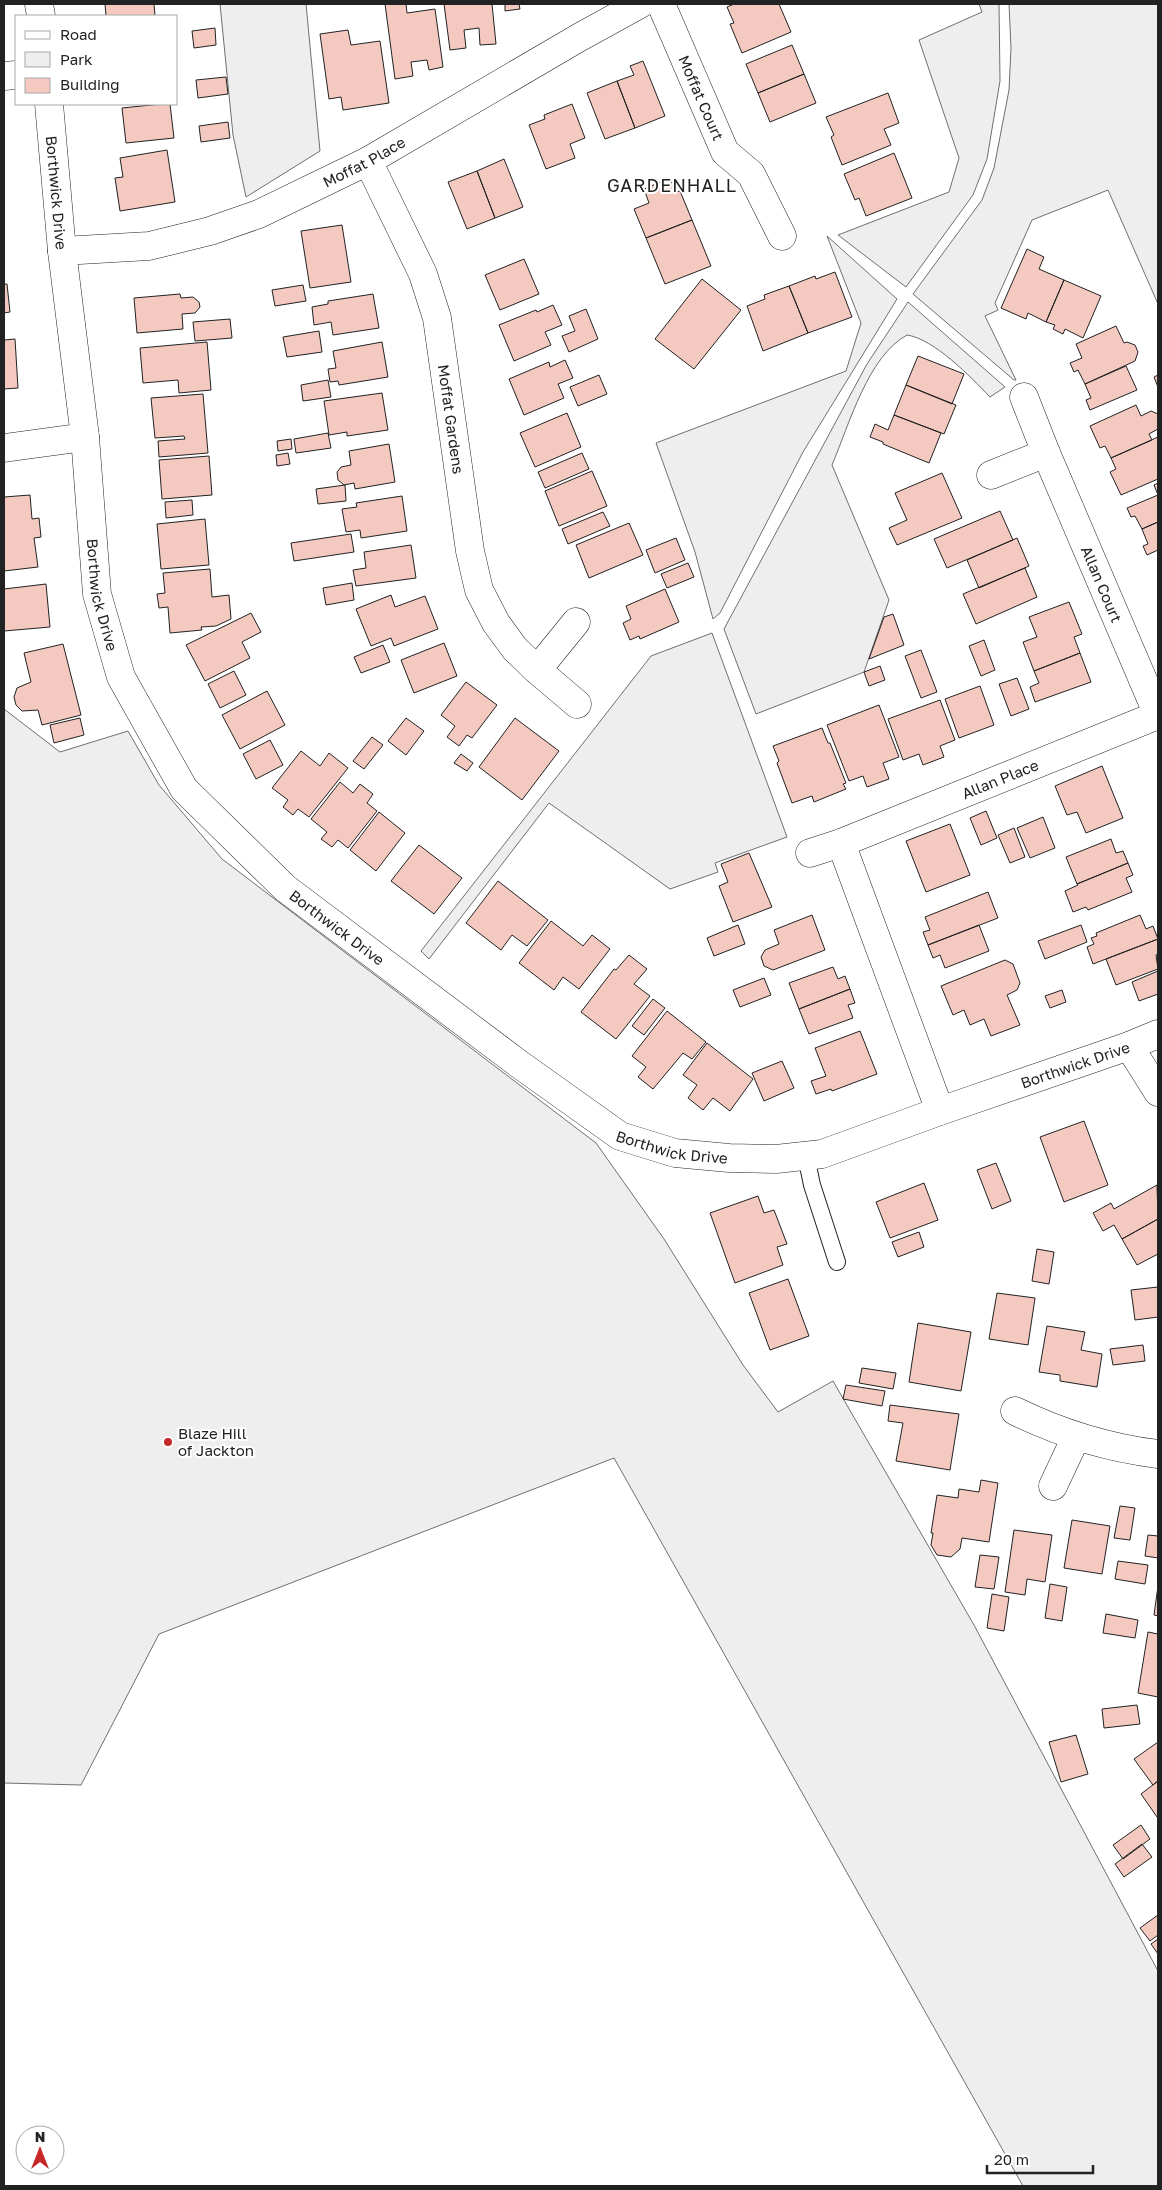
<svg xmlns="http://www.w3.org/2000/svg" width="1162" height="2190" font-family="'Golos Text',sans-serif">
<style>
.green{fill:#eee;stroke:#6f6f6f}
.building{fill:#f3c9c0;stroke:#222}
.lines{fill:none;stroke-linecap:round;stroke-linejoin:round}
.lane-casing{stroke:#222;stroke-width:18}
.street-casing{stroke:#222;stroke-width:29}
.lane{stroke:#fff;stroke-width:16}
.street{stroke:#fff;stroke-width:28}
.poi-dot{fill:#c62828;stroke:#fff;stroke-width:2}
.labels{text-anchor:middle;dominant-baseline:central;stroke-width:4;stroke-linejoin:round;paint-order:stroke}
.street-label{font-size:15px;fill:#222;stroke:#fff}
.poi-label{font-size:15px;fill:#222;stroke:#fff;text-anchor:start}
.quarter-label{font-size:18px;letter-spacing:1px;fill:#222;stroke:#fff}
</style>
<rect width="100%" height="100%" fill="#fff"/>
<path class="green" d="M 220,4 L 306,4 L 320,151 L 246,197 L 233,135 Z
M 979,4 L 999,4 L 1000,81 L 987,159 L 973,195 L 906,287 L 838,235 L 949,192 L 959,158 L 919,40 L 982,12 Z
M 1009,4 L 1158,4 L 1158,304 L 1108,190 L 1032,220 L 995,303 L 998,310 L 985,316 L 1016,380 L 1014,380 L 913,294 L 982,200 L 994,168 L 1009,90 L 1011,48 Z
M 827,236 L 897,299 L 803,452 L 720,613 L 713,619 L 695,552 L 656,443 L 846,371 L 861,323 Z
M 908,302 L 1005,387 L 990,397 C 971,377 934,339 907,335 C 868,356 849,425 832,465 L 889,600 L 864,672 L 756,714 L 724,629 L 867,364 Z
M 712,633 L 787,837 L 715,863 L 718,872 L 670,889 L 549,803 L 429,959 L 421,951 L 651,656 Z
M 4,709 L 60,752 L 128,731 L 159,785 L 222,859 L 596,1143 L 664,1239 L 743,1365 L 778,1412 L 833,1381 L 974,1625 L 1158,1971 L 1158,2186 L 1023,2186 L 614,1458 L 159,1634 L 81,1785 L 4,1783 Z"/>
<path class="building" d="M 105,4 L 154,4 L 155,16 L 106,16 Z
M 385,4 L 406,4 L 407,13 L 435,9 L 443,67 L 429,70 L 427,60 L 411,62 L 413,76 L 395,79 Z
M 444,4 L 492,4 L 496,44 L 480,45 L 479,28 L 464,30 L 466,48 L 450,50 Z
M 505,4 L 519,4 L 520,9 L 505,11 Z
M 734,4 L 779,4 L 791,32 L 742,53 L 730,24 L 734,23 L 727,7 Z
M 215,28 L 216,45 L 194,48 L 192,31 Z
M 348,30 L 351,45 L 380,41 L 389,103 L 343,110 L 341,97 L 329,99 L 320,34 Z
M 792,45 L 804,74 L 758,93 L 746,64 Z
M 643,61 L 665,116 L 635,128 L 617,81 L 634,75 L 630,66 Z
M 804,74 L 816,103 L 770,122 L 758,93 Z
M 226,77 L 228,94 L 198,98 L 196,80 Z
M 617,81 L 635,128 L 605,139 L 587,93 Z
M 888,93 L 899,123 L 884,129 L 891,145 L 842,165 L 831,137 L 834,135 L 826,117 Z
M 161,104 L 170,104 L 174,138 L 126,143 L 122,108 Z
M 572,104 L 585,138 L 570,144 L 575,158 L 546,169 L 529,125 L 545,119 L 544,115 Z
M 228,122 L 230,138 L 201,142 L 199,126 Z
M 167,150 L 175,202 L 120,211 L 115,178 L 123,177 L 120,158 Z
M 894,153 L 912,198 L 866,216 L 859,198 L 855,200 L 844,174 Z
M 504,159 L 523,207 L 495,218 L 477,171 Z
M 477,171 L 495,218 L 467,229 L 448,182 Z
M 670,178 L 676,192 L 680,191 L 692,220 L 646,238 L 634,209 L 649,203 L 644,189 Z
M 692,220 L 711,266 L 665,284 L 646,238 Z
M 342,225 L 351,282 L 310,288 L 301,231 Z
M 1027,249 L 1044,257 L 1039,269 L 1064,280 L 1046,322 L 1028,313 L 1026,319 L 1001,308 Z
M 524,259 L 539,294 L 500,310 L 485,275 Z
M 835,272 L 852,317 L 808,333 L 789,286 L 815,276 L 816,279 Z
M 702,279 L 741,310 L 694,369 L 655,339 Z
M 1064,280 L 1101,296 L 1083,338 L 1065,329 L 1063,334 L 1053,329 L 1055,325 L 1046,322 Z
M 4,284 L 7,284 L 10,312 L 4,313 Z
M 303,285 L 306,301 L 275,306 L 272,290 Z
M 789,286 L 808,333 L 763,351 L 747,306 L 765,299 L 764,295 Z
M 180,294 L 181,298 L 193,297 L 199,302 L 200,307 L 195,313 L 182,314 L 183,329 L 137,333 L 134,298 Z
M 373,294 L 379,328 L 333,335 L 331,322 L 314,325 L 312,307 L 328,304 L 328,301 Z
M 553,305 L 562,325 L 545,332 L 551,345 L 514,361 L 499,325 L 536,310 L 537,312 Z
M 586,309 L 598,339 L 569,352 L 562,336 L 575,331 L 569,316 Z
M 230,319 L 232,338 L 195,341 L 193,322 Z
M 1116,326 L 1124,343 L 1127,342 L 1135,345 L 1138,352 L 1135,361 L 1085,384 L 1078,370 L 1074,372 L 1070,363 L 1082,358 L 1076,344 Z
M 319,331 L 322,352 L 287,357 L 283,337 Z
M 15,339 L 18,388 L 4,389 L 4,340 Z
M 207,342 L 211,390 L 179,393 L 178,380 L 143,383 L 140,348 Z
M 382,342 L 388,377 L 339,385 L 338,381 L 330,382 L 328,369 L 336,368 L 333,351 Z
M 918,356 L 964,374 L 952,404 L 906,385 Z
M 565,360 L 573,378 L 558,384 L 564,398 L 524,415 L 509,379 L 549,362 L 550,367 Z
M 1126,366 L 1137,390 L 1090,410 L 1086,400 L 1091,398 L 1085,384 Z
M 599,375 L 607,394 L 578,406 L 570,387 Z
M 1158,375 L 1158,387 L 1154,377 Z
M 328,380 L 331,397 L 303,401 L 301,385 Z
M 906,385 L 956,405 L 944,434 L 894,415 Z
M 382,393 L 388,430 L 347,436 L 347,432 L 329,435 L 324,401 Z
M 203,394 L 208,453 L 159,457 L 158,441 L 185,439 L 184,436 L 155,438 L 151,398 Z
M 1136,405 L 1141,416 L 1151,411 L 1158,414 L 1158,429 L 1149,434 L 1152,440 L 1111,458 L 1105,446 L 1100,448 L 1090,426 Z
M 567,413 L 581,447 L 535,467 L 520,433 Z
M 894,415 L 941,433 L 929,463 L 883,444 L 883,442 L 870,437 L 875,424 L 888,430 Z
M 328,433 L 331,448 L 296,453 L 294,439 Z
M 1158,437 L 1158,479 L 1121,495 L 1110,472 L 1116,469 L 1111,458 Z
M 291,439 L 292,449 L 278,451 L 277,441 Z
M 389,444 L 395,482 L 355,489 L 354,483 L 344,485 L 338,480 L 337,472 L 341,467 L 351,465 L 349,451 Z
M 288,453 L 290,464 L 277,466 L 276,455 Z
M 582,453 L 589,469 L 545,488 L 538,472 Z
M 209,456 L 212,495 L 162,499 L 159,460 Z
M 592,471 L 607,506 L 559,526 L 545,491 Z
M 942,473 L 962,518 L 897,545 L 889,528 L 907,520 L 895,493 Z
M 1158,483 L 1158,522 L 1142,529 L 1135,516 L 1131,517 L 1127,508 L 1158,495 L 1154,485 Z
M 345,485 L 346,501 L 318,504 L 316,489 Z
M 30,495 L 32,519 L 39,518 L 41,537 L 34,538 L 38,567 L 4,571 L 4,497 Z
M 402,496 L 407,531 L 361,538 L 360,530 L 346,532 L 342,509 L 357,507 L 356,503 Z
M 192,500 L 193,515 L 166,518 L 165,502 Z
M 1000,511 L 1013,540 L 947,568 L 934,539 Z
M 603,512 L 610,526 L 568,544 L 562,529 Z
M 205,519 L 209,565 L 161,569 L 157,524 Z
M 1158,522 L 1158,550 L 1147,555 L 1143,546 L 1148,544 L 1142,529 Z
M 629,523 L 643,555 L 589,578 L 576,545 Z
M 351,534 L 354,552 L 294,561 L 291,543 Z
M 676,538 L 685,560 L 655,573 L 646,550 Z
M 1017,538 L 1029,566 L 979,588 L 967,560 Z
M 411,545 L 416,578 L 356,586 L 353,570 L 366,568 L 364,552 Z
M 688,563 L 694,577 L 667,588 L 661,574 Z
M 1025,568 L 1037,597 L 976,624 L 963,594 Z
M 210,569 L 212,597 L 229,595 L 231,619 L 216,626 L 201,627 L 202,630 L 170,633 L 168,607 L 159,608 L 157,594 L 165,593 L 163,573 Z
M 352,583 L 354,600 L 326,605 L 323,588 Z
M 46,584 L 50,627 L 4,631 L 4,589 Z
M 665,589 L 679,622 L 640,639 L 639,636 L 630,640 L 623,623 L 631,619 L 626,606 Z
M 391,595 L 395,607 L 425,596 L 438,629 L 394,646 L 391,638 L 371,646 L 356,609 Z
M 1069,602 L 1082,634 L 1074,637 L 1080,653 L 1034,671 L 1023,642 L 1037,637 L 1029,617 Z
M 251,613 L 261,632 L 242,642 L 250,658 L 205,681 L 186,645 Z
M 893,614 L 904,645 L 869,659 L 884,617 Z
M 984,640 L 995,670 L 981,676 L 969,646 Z
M 444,643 L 457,676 L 414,693 L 401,660 Z
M 63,644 L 81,715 L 42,725 L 38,710 L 22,711 L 16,705 L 14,697 L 17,688 L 31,682 L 24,653 Z
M 383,645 L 390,662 L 361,673 L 354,657 Z
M 921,650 L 937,692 L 921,698 L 905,656 Z
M 1080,653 L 1091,682 L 1035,702 L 1030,687 L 1039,683 L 1034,671 Z
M 880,666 L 885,680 L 869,686 L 864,672 Z
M 234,671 L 246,695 L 220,708 L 208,684 Z
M 1017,678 L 1029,709 L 1011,716 L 999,684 Z
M 466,682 L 497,705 L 472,738 L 467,735 L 459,746 L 447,737 L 455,726 L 441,715 Z
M 980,686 L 994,725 L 959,738 L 945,699 Z
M 267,691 L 285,725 L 240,749 L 222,715 Z
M 940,700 L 955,740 L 940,746 L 944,757 L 923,765 L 919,754 L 903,760 L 888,719 Z
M 879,705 L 899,757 L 883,763 L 889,779 L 867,787 L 863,776 L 849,781 L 827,725 Z
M 80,718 L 84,735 L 54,743 L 50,725 Z
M 406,718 L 424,731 L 406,755 L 388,741 Z
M 515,718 L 559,751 L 522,800 L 479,767 Z
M 822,728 L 828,743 L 830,743 L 846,783 L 843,784 L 846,789 L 814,802 L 812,796 L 792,803 L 777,763 L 779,761 L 773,746 Z
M 372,737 L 383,745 L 364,769 L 353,761 Z
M 270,740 L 283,765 L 256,779 L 243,754 Z
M 301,751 L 320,766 L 329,753 L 348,768 L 309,817 L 298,809 L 293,815 L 283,807 L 288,800 L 272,788 Z
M 461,754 L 473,763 L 467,771 L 454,763 Z
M 1102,766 L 1123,818 L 1086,833 L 1077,812 L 1067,815 L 1055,786 Z
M 340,782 L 353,793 L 360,784 L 373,794 L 367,803 L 377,811 L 348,848 L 338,840 L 332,847 L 321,839 L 327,832 L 311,819 Z
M 986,811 L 997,838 L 981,845 L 970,818 Z
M 379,812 L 405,833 L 376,871 L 350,850 Z
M 1043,817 L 1055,848 L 1030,858 L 1017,828 Z
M 950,824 L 970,875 L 926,892 L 906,841 Z
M 1014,828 L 1025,857 L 1010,863 L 998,835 Z
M 1111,839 L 1116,853 L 1123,851 L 1128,863 L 1077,884 L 1066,857 Z
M 419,845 L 462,878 L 434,914 L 391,881 Z
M 749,853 L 772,907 L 733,922 L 719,886 L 728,882 L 721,864 Z
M 1128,863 L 1133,875 L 1126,878 L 1132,892 L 1088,910 L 1086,907 L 1073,912 L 1065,891 L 1078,885 L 1077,884 Z
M 498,881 L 548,920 L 527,946 L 512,935 L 501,950 L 466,923 Z
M 988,892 L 998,918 L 928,945 L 923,932 L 930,930 L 925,917 Z
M 812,915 L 825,950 L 773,970 L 764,966 L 761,957 L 765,950 L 779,944 L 774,930 Z
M 1140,915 L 1146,929 L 1153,926 L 1158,939 L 1093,964 L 1087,947 L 1094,944 L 1091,938 L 1097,936 L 1096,933 Z
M 551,921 L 583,946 L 592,935 L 610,949 L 579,989 L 563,977 L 554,990 L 519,963 Z
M 738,925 L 745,944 L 714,956 L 707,938 Z
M 979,925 L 989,951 L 945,968 L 940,955 L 933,958 L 928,945 Z
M 1081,925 L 1087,942 L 1045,959 L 1038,941 Z
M 1158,939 L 1158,954 L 1156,955 L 1158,969 L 1116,985 L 1106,959 Z
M 629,955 L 647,969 L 634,984 L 650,996 L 616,1039 L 581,1012 L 614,969 L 616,970 Z
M 1005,960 L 1013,964 L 1020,983 L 1017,990 L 1007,995 L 1020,1025 L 991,1036 L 984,1019 L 970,1025 L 964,1010 L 953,1015 L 941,986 Z
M 833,967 L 838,979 L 845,976 L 850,989 L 799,1009 L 789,983 Z
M 1158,971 L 1158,994 L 1139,1001 L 1132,982 Z
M 764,978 L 771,995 L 740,1007 L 733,990 Z
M 850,989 L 855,1003 L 848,1005 L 853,1018 L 809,1034 L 799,1009 Z
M 1062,990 L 1066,1002 L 1050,1008 L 1045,996 Z
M 653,999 L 665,1008 L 644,1035 L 632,1026 Z
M 667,1011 L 706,1042 L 692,1059 L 683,1053 L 653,1089 L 638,1077 L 646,1067 L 632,1056 Z
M 860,1031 L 877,1074 L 832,1091 L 831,1089 L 816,1094 L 811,1081 L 826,1076 L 815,1048 Z
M 707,1043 L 753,1079 L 730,1111 L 713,1098 L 703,1110 L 688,1098 L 697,1085 L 683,1075 Z
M 782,1061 L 794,1088 L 764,1101 L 752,1073 Z
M 1084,1121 L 1108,1185 L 1064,1202 L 1040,1137 Z
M 996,1163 L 1011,1201 L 992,1209 L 977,1170 Z
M 924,1183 L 938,1220 L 890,1238 L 876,1202 Z
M 1157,1185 L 1158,1219 L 1122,1239 L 1114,1225 L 1103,1231 L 1093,1213 L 1111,1203 L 1114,1209 Z
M 758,1196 L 764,1213 L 774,1210 L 787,1244 L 777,1247 L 783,1265 L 735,1283 L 710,1213 Z
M 1158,1219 L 1158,1254 L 1137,1265 L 1122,1239 Z
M 919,1232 L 924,1247 L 898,1257 L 892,1242 Z
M 1037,1249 L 1054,1252 L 1049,1284 L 1032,1281 Z
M 788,1279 L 809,1336 L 770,1350 L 749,1293 Z
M 1158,1287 L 1158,1317 L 1135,1320 L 1131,1290 Z
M 997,1293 L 1035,1298 L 1028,1345 L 989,1339 Z
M 918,1323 L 971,1332 L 961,1391 L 909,1382 Z
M 1047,1326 L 1085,1332 L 1081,1350 L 1102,1354 L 1097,1387 L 1060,1381 L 1060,1375 L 1039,1372 Z
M 1143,1345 L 1145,1361 L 1113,1365 L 1110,1349 Z
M 862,1368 L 896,1373 L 893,1389 L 859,1383 Z
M 846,1385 L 885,1391 L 882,1406 L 843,1399 Z
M 890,1405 L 959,1414 L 950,1470 L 896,1461 L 903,1423 L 888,1421 Z
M 981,1480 L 998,1483 L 989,1542 L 962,1538 L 960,1549 L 951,1557 L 937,1555 L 931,1545 L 933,1533 L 931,1533 L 937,1495 L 958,1498 L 959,1489 L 979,1492 Z
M 1120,1506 L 1135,1508 L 1130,1540 L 1114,1538 Z
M 1072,1520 L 1110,1526 L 1102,1574 L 1064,1568 Z
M 1014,1530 L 1052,1535 L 1045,1582 L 1027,1579 L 1025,1595 L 1005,1592 Z
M 1148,1535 L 1158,1536 L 1158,1558 L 1145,1556 Z
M 980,1555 L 999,1557 L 994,1589 L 975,1587 Z
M 1118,1561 L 1148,1565 L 1145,1584 L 1115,1579 Z
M 1050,1584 L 1067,1587 L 1062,1621 L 1045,1618 Z
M 1158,1586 L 1158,1616 L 1154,1615 Z
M 992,1594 L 1009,1597 L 1004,1631 L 987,1628 Z
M 1106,1614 L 1138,1620 L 1135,1638 L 1103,1633 Z
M 1148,1632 L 1158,1634 L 1158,1697 L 1138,1693 Z
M 1137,1705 L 1140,1724 L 1104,1728 L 1102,1709 Z
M 1076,1735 L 1088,1774 L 1061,1782 L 1049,1742 Z
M 1158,1742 L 1158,1781 L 1153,1785 L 1134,1759 Z
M 1158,1781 L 1158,1817 L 1157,1817 L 1141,1794 Z
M 1141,1825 L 1150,1839 L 1123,1859 L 1113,1845 Z
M 1142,1844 L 1152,1857 L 1124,1877 L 1115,1864 Z
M 1158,1915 L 1158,1935 L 1150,1941 L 1140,1928 Z
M 1158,1939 L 1158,1954 L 1151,1944 Z"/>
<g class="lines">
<g class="lane-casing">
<path id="lane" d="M 806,1156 L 812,1185 L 837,1262"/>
</g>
<g class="street-casing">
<g id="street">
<path d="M 39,4 L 41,16"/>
<path id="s1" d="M 661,4 L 725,152 L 751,174 L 782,236"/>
<path d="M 4,76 L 16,75"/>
<path id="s2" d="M 49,104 L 62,251 L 85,437 L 97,594 L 121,677 L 184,789 L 285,888 L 519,1064 L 620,1136 L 675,1153 L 729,1158 L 776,1159 L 822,1154 L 940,1111 L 1129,1046 L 1158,1034"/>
<path id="s3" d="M 368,161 L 423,274 L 437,318 L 470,551 L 479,590 L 496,623 L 515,649 L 537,670 L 577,704"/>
<path id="s4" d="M 62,251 L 149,246 L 210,231 L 259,214 L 368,161 L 580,37 L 640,4"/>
<path d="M 4,448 L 85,437"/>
<path d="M 991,475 L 1046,453"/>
<path d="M 537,670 L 576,622"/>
<path d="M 841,843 L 940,1111"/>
<path id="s5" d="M 810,853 L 841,843 L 1158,715 L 1046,453 L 1024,397"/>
<path d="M 1129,1046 L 1158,1092"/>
<path d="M 1015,1411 C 1060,1433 1109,1448 1158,1454"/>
<path d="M 1053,1486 L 1076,1437"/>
</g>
</g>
<use href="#lane" class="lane"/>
<use href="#street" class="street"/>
</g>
<circle class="poi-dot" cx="168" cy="1442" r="5"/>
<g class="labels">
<g class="street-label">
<text stroke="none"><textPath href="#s1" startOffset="102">Moffat Court</textPath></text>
<text stroke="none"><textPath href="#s4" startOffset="319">Moffat Place</textPath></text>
<text stroke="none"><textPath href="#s2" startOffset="89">Borthwick Drive</textPath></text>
<text stroke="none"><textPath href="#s3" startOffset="274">Moffat Gardens</textPath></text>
<text transform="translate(1102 584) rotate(67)">Allan Court</text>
<text stroke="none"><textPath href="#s2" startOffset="494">Borthwick Drive</textPath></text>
<text stroke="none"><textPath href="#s5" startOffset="204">Allan Place</textPath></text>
<text stroke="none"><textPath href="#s2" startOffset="914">Borthwick Drive</textPath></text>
<text stroke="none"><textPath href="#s2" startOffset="1739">Borthwick Drive</textPath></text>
<text stroke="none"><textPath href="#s2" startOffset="1319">Borthwick Drive</textPath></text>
</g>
<g class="poi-label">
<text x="178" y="1433">Blaze Hill<tspan x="178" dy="17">of Jackton</tspan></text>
</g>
<g class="quarter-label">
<text x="672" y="185">GARDENHALL</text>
</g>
</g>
<rect width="1162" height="2190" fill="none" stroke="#222222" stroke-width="10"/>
<rect x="15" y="15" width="162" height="90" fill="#ffffff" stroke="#a7a7a7"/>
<rect x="25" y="31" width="25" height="8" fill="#ffffff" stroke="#a7a7a7"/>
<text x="60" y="40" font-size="15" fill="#222222">Road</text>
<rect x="25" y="52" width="25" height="15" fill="#eeeeee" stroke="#a7a7a7"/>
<text x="60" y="65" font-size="15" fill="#222222">Park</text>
<rect x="25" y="78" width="25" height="15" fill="#f3c9c0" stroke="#a7a7a7"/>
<text x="60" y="90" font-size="15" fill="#222222">Building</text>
<g transform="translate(40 2150)"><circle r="24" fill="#ffffff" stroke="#a7a7a7"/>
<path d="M0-4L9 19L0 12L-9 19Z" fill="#c62828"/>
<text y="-8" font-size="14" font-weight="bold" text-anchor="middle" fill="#222222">N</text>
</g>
<path d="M987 2165v8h106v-8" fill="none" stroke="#222222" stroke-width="2.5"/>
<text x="994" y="2165" font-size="15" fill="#222222" stroke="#ffffff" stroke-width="4" paint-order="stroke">20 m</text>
</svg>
